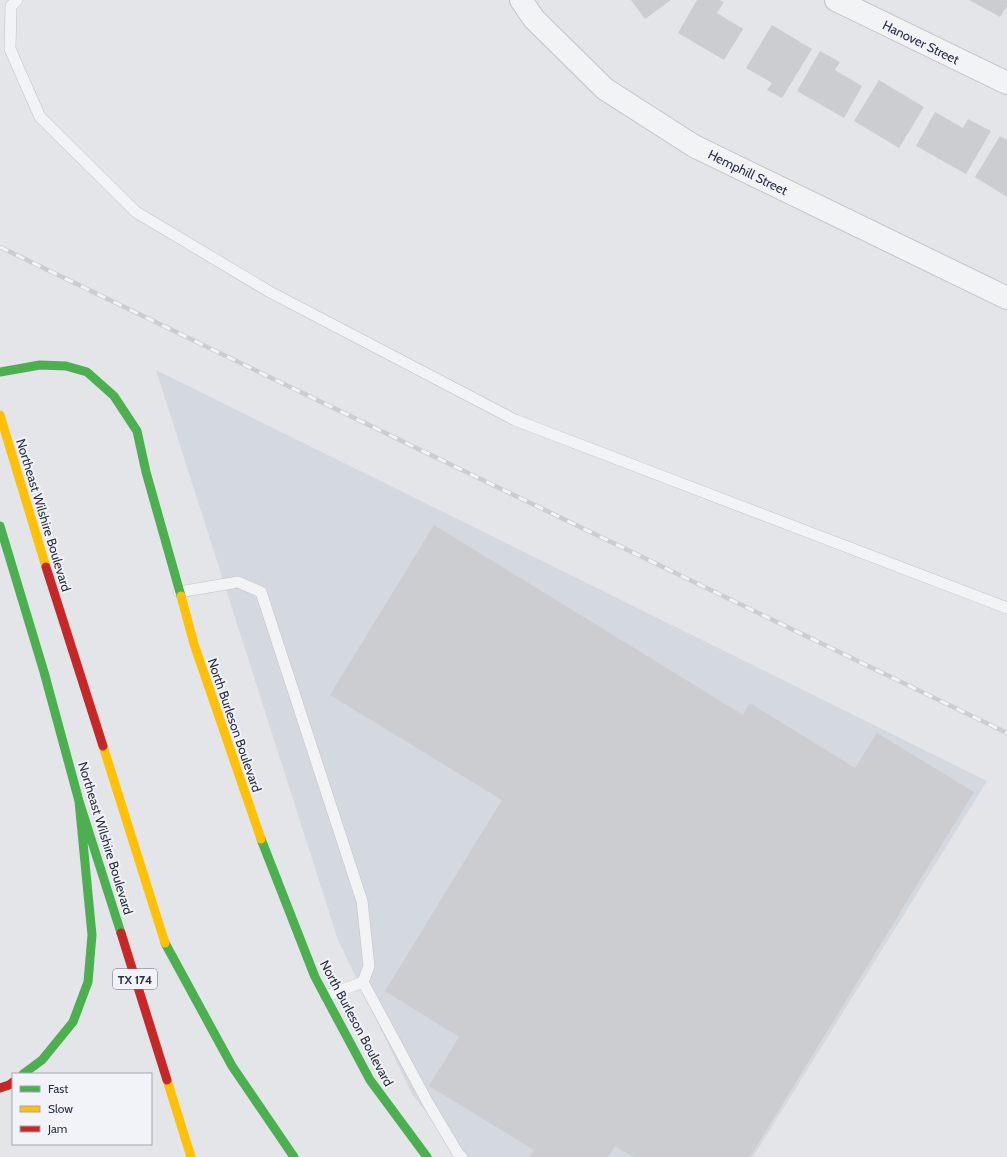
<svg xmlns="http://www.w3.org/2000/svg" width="1007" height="1157" font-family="Cabin,sans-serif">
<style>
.built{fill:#d4d8df}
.building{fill:#cbcdd1}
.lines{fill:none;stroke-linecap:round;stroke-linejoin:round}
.lane-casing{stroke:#c1c3c6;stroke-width:12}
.street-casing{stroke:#c1c3c6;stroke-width:24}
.lane{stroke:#f2f3f5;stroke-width:11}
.street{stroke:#f2f3f5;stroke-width:22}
.fast{stroke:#4caf50;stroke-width:9}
.slow{stroke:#ffc107;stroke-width:9}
.jam{stroke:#c62828;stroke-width:9}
.rail-casing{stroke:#cbcdd0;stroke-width:4.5}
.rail{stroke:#f1f3f8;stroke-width:3;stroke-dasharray:9;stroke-linecap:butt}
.labels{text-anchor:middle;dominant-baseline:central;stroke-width:4;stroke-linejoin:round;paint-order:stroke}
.shield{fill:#f1f3f8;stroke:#656a79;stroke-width:1}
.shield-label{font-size:12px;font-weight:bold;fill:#293043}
.street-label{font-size:13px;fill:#293043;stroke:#f1f3f8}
</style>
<rect width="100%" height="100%" fill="#e3e5e8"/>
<path class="built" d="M 156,370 L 987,781 L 753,1157 L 461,1157 L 412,1094 L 338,940 Z"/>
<path class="building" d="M 631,0 L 671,0 L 645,19 Z
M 697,0 L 720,0 L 724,2 L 717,13 L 743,29 L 724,60 L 678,33 Z
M 969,0 L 1007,0 L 1007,6 L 1000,17 Z
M 772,25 L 812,49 L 782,98 L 767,90 L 772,83 L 746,68 Z
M 820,51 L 840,62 L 835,70 L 862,86 L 844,118 L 797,91 Z
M 879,80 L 924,107 L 899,148 L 854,121 Z
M 935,112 L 963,128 L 968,119 L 991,131 L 966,174 L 916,146 Z
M 1000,136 L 1007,140 L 1007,197 L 975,177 Z
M 434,525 L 743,715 L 750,703 L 855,768 L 877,733 L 974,792 L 750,1157 L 633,1157 L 615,1146 L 608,1157 L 529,1157 L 534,1150 L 429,1086 L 459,1037 L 385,991 L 502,800 L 330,695 Z"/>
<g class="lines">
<g class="lane-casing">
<path id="lane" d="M 17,0 L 11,6 L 10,49 L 40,117 L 136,212 L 270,292 L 515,420 L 1007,608
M 179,592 L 238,582 L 261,592 L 362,901 L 369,966 L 363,982
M 326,996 L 363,982 L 428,1103 L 459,1155 L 462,1157"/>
</g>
<g class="street-casing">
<path id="street" d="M 521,0 L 534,19 L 605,89 L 694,146 L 1007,298
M 836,0 L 1007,83"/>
</g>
<use href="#lane" class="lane"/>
<use href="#street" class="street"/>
<path class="fast" d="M 0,372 L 40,365 L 66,366 L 87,372 L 114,396 L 137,431 L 146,472 L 181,596
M 0,526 L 44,672 L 79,801 L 121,933
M 261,839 L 315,977 L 370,1080 L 427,1157
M 165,943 L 232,1066 L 294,1157
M 23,1074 L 42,1060 L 73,1022 L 88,982 L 92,935 L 79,801"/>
<path class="slow" d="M 0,415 L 46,567
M 181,596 L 194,644 L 261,839
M 103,746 L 165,943
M 167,1080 L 191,1157"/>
<path class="jam" d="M 46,567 L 103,746
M 121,933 L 167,1080
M 0,1088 L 9,1085 L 13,1082"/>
<g class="rail-casing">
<path id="rail" d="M 0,247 L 1007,733"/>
</g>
<use href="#rail" class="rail"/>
</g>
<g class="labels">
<rect class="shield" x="113" y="969" width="44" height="20" rx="3"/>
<g class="shield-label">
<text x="135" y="979">TX 174</text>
</g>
<g class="street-label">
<text transform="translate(921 42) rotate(26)">Hanover Street</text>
<text transform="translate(748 172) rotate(26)">Hemphill Street</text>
<text transform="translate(44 515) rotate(73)">Northeast Wilshire Boulevard</text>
<text transform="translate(235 725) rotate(71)">North Burleson Boulevard</text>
<text transform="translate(106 838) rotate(73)">Northeast Wilshire Boulevard</text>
<text transform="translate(357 1023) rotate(62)">North Burleson Boulevard</text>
</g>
</g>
<rect x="12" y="1073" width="140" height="72" fill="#f1f3f8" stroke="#a1a5b0"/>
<rect x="20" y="1086" width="20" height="6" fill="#4caf50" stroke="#a1a5b0"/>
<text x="48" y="1093" font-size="12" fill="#293043">Fast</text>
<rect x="20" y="1106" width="20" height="6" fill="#ffc107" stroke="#a1a5b0"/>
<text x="48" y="1113" font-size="12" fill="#293043">Slow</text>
<rect x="20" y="1126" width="20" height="6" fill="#c62828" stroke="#a1a5b0"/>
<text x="48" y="1133" font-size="12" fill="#293043">Jam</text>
</svg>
